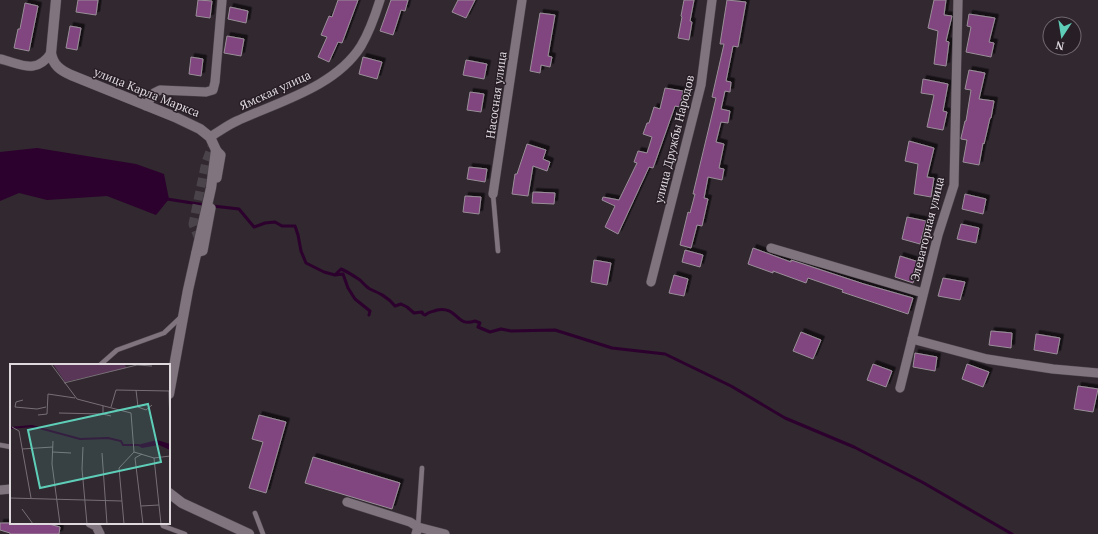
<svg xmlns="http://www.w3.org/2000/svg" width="1098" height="534" font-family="'PT Serif',serif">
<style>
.water{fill:#2d012d}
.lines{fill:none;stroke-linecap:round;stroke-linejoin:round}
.stream{stroke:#2d012d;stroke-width:3}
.building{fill:#81447f;stroke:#9a8f99;filter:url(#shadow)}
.minor-tunnel{stroke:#4b434a;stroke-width:9;stroke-dasharray:9 4.5;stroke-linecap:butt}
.service-casing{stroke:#4c444b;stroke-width:5.5}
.minor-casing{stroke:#4c444b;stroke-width:10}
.tertiary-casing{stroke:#4c444b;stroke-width:11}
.service{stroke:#80757f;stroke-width:4.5}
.minor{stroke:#80757f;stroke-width:9}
.tertiary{stroke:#80757f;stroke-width:10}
.labels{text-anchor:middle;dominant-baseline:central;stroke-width:3;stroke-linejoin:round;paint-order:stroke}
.street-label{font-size:12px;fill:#dfd9de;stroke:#271e26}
.inset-river{fill:none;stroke:#2d012d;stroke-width:2}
.inset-road{fill:none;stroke:#776f76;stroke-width:1}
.view{fill:#5eceb8;fill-opacity:0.15;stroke:#5eceb8;stroke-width:2}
.inset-edge{fill:none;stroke:#dfd9de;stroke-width:2}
</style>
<defs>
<filter id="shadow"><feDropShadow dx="3.5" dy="-3.5" stdDeviation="0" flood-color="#0009"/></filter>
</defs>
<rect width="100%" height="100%" fill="#312830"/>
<path class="water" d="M 37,148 L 136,164 L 164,174 L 169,199 L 156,215 L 107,196 L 47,200 L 19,193 L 0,201 L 0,152 Z"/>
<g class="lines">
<path class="stream" d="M 167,199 L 205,205
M 213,206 L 239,209 L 254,227 L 265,223 L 275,222 L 282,226 L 295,226 L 298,235 L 301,251 L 306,263 L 324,272 L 335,275 L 341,269 C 348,272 354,276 360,280 C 363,283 366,287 370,289 C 379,293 388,297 395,306 L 401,304 L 407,307 L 414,313 L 422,312 L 423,314 L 425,315 C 430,311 432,312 437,310 C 458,306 456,328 475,321 L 480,323 L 478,327 L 490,332 L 501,329 L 511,331 L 555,330 L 612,348 L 665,354 L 731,386 L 785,418 L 854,447 L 922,482 L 1012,534
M 335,275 L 343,274 L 348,288 L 355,299 L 370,311 L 369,315"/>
</g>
<path class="building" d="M 78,0 L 98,0 L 96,15 L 76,12 Z
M 198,0 L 212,1 L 210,18 L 196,16 Z
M 338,0 L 358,0 L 342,43 L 338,42 L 329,62 L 318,57 L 327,37 L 321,35 L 329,16 L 332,17 Z
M 391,0 L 408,0 L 405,11 L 401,10 L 393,35 L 380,31 Z
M 458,0 L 475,0 L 466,18 L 452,12 Z
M 684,0 L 694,0 L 690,21 L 692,22 L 689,40 L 678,38 L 682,17 L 681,16 Z
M 727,0 L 746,2 L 738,47 L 733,46 L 726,81 L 731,82 L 730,92 L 725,91 L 721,109 L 730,111 L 728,123 L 721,122 L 716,142 L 724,144 L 719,168 L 724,169 L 722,180 L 708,177 L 704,198 L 708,199 L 702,226 L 697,225 L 691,248 L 680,245 L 688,212 L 690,213 L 695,194 L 693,194 L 716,98 L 712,97 L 724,44 L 720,44 Z
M 934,0 L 946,0 L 944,15 L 952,16 L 946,41 L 949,42 L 946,66 L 934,64 L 938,31 L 928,28 Z
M 25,3 L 38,6 L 29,51 L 14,48 L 18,29 L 20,29 Z
M 230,7 L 248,11 L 246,23 L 228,19 Z
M 540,13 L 555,15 L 548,56 L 552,57 L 550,67 L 541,65 L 540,73 L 530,71 Z
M 969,14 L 995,18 L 989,42 L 994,43 L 991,57 L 966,52 L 971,27 L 967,26 Z
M 70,26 L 81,28 L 77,50 L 66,48 Z
M 227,36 L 244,39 L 241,56 L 224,53 Z
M 191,57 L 203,59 L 201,76 L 189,74 Z
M 363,57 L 382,62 L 377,79 L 359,74 Z
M 466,60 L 487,64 L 484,79 L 463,75 Z
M 969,70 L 985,73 L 979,99 L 994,101 L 991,118 L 990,118 L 984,144 L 983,143 L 979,165 L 963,162 L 967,140 L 961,139 L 961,138 L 965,121 L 966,121 L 971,90 L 965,89 Z
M 923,79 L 948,84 L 943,111 L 947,112 L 943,130 L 927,127 L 934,95 L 921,93 Z
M 665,88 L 683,91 L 680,107 L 675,106 L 653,168 L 649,167 L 618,234 L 605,227 L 615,206 L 602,200 L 603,197 L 619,200 L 637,163 L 634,162 L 638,151 L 647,153 L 652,137 L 643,134 L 647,123 L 649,123 L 654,107 L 660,109 Z
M 470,92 L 484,94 L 481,112 L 467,110 Z
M 909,141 L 934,148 L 927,177 L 934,178 L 931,197 L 914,194 L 918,164 L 905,161 Z
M 527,144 L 546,150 L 543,159 L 550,162 L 547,171 L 533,166 L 528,196 L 512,194 L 515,174 L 517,174 Z
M 469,167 L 487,169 L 485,182 L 467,179 Z
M 533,192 L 555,193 L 554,204 L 532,203 Z
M 965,194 L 986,199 L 983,214 L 962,209 Z
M 465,196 L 481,197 L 479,214 L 463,212 Z
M 907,217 L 926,221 L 920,244 L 902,239 Z
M 961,224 L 979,228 L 976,243 L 957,239 Z
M 753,248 L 791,262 L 791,260 L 864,284 L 913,298 L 908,314 L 842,292 L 843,290 L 808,278 L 806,283 L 773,271 L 773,273 L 748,264 Z
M 685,250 L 703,255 L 700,267 L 682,262 Z
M 900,256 L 919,262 L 913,283 L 895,277 Z
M 594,260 L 611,263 L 607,285 L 591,282 Z
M 674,275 L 688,279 L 684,296 L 669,293 Z
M 943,278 L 965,282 L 960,300 L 938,296 Z
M 991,331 L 1012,333 L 1011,348 L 989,345 Z
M 801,332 L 821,340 L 813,359 L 793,351 Z
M 1036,334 L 1060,338 L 1057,354 L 1034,350 Z
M 915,353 L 937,357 L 935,371 L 913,367 Z
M 873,364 L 892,371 L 886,387 L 867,380 Z
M 967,364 L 989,372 L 983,387 L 962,379 Z
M 1078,386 L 1098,389 L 1093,412 L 1074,409 Z
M 259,415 L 286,422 L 266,493 L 249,488 L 263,442 L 252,439 Z
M 313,457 L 400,483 L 392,509 L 305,483 Z
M 0,523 L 45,523 L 60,527 L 59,534 L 10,534 L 10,533 L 0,530 Z"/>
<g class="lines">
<path class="minor-tunnel" d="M 199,239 L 193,224 L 206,162 L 213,144"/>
<g class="service-casing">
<path id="service" d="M 493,194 L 498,251
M 100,365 L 117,350 L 164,333 L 181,317
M 0,445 L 11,447
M 255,513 L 263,534
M 162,523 L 163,526 L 185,534
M 418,527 L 422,468"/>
</g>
<g class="minor-casing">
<path id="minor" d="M 0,59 C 22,64 36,75 51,53
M 146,106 L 154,93 L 160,90 L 206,92 L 213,90 L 215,82 L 222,0
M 210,137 C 220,131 229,124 239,120 C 281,101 336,86 361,46 C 370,31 375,16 380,0
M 216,150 L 221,155 L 217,178
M 493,194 L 522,0
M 771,248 L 923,293
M 196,253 L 203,251 L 211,208
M 651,282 L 701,85 L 712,0
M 912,339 L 987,359 L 1053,369 L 1098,373
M 900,388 L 938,235 L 954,185 L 958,0
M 0,490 L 11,489
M 347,502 L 410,522 L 418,527 L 416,534
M 90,523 L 96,526 L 100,534
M 418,527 L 445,534"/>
</g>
<g class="tertiary-casing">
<path id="tertiary" d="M 56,0 L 51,53 C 53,65 60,70 71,75 L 175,117 L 200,129 L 210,137 L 216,150 L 211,188 L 188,290 L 169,394
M 169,493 L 182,503 L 249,534"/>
</g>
<use href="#service" class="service"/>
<use href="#minor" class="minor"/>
<use href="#tertiary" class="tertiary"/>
</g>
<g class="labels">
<g class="street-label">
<text transform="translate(275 90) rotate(-25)">Ямская улица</text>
<text transform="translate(147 92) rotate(22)">улица Карла Маркса</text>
<text transform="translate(496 95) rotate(-82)">Насосная улица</text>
<text transform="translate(674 139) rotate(-76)">улица Дружбы Народов</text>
<text transform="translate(927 229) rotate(-76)">Элеваторная улица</text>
</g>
</g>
<g transform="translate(10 364)">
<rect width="160" height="160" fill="#312830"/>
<path d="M 43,0 L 114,0 L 117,4 L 55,18 Z" fill="#593557"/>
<path d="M 147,76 L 160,80 L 160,86 L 149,81 L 132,84 L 127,81 Z" fill="#2d012d"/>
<path class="inset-river" d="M 0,64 L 22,62 L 70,75 L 98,74 L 111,77 L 113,81 L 129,81"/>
<path class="inset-road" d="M 41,0 L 67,35 L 121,49 L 124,88M 54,19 L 127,1 L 142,2M 126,26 L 128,43 L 136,46 L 142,41M 159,27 L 160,63M 13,36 L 6,38 L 5,43 L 27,45 L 36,43M 93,42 L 93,50 L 101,52M 101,43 L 106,26 L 160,27M 49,49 L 93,50M 28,51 L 37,50 L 38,30 L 65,34M 2,63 L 9,67 L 21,134M 43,77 L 42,100 L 50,160M 73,83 L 72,105 L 77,160M 12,85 L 43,83M 43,88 L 61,89M 124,88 L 144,94 L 151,160M 92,89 L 97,160M 132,90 L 125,94 L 133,160M 144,94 L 160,92M 0,134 L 112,137M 131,142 L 149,141M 12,145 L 23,160M 114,160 L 109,104 L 124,88"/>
<path class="view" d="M 138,40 L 151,98 L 30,124 L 18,66 Z"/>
<rect width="160" height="160" class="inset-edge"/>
</g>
<g transform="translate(1062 36) rotate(192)"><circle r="19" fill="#271e26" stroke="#716970"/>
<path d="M0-3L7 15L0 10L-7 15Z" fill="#5eceb8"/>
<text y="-6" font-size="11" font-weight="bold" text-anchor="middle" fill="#dfd9de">N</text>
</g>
</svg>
